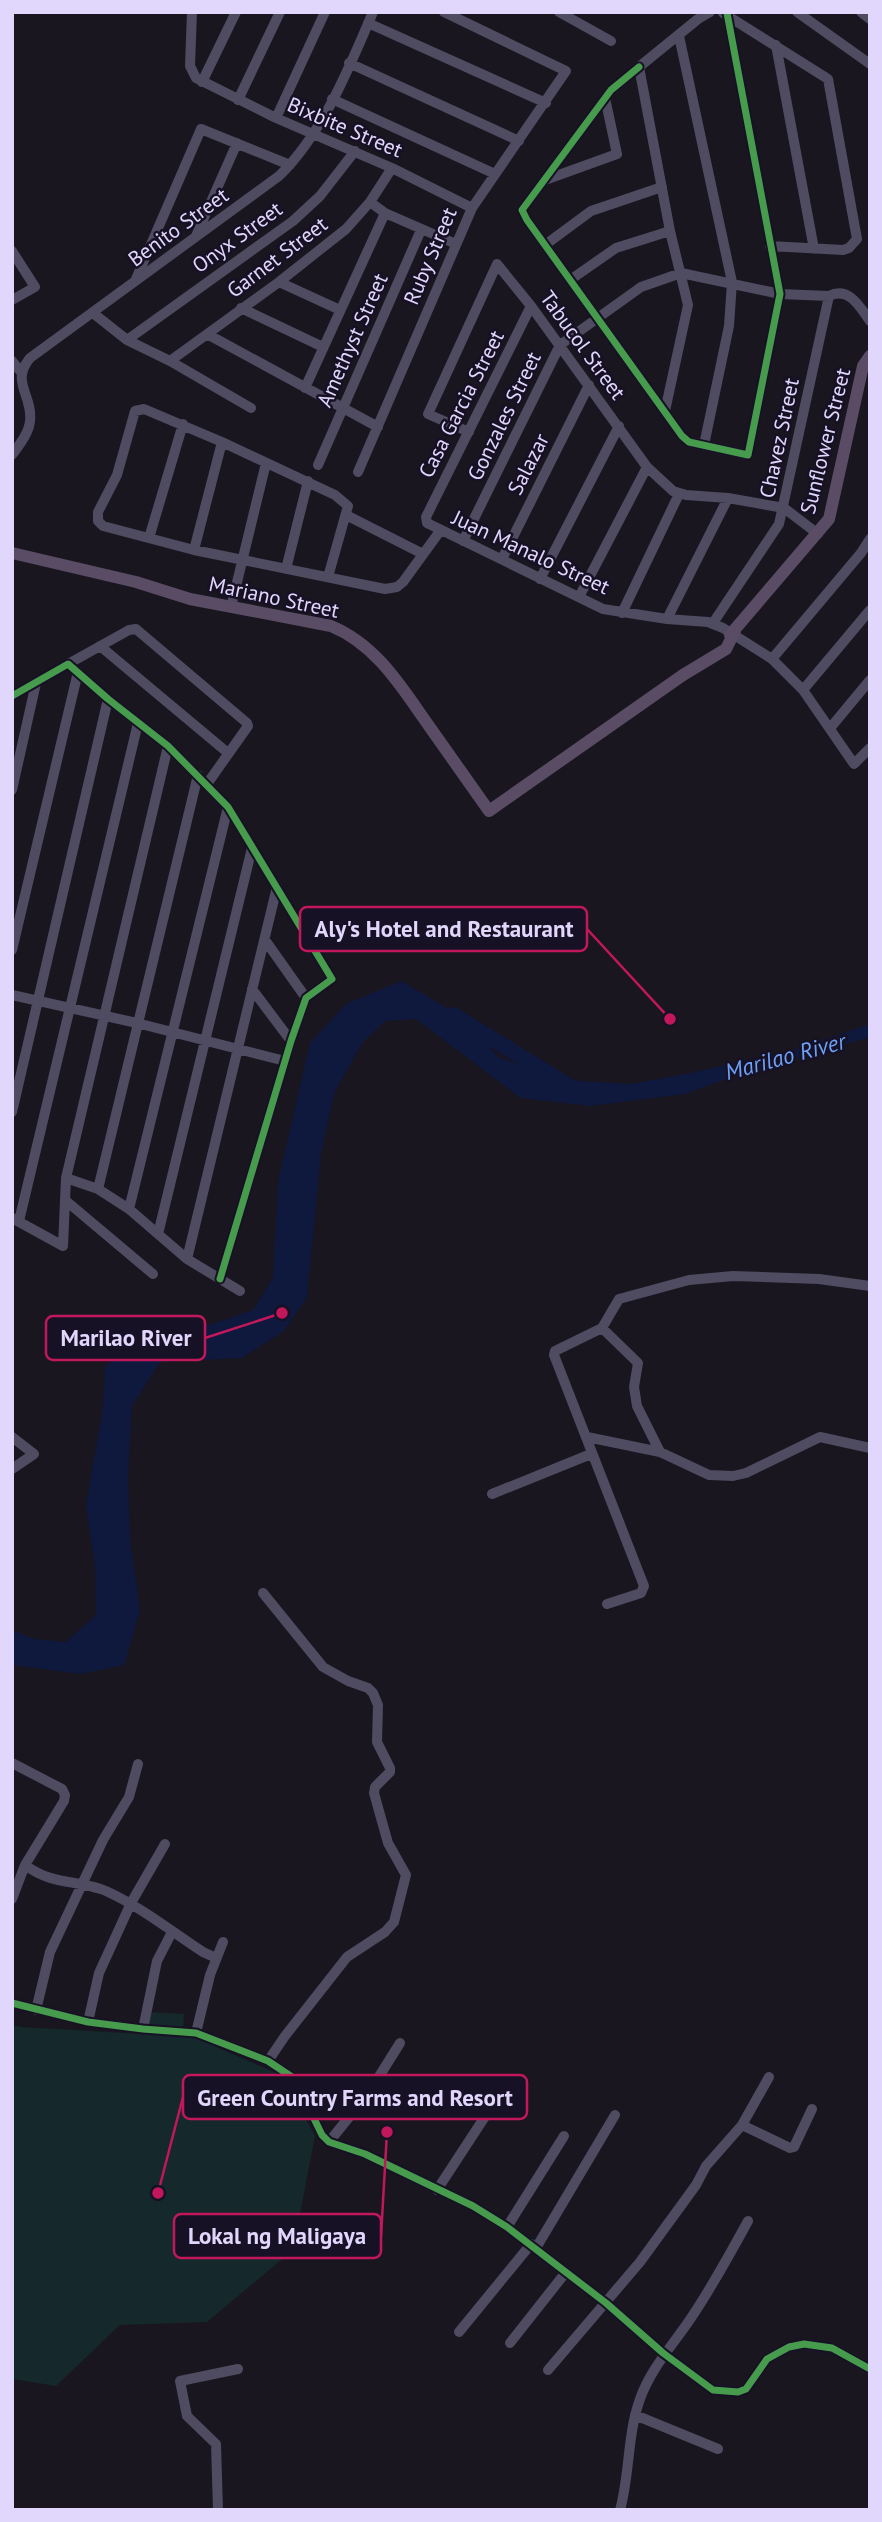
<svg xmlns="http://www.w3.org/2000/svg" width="882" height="2522" font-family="'PT Sans',sans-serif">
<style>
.green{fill:#15282c}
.water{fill:#0f183d}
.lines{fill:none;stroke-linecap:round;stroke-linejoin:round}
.river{stroke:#0f183d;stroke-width:16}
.minor{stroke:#4f4b60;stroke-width:10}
.major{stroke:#594c64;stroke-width:12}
.cycleway-casing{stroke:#171125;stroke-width:11}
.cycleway{stroke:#469c4c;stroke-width:7}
.labels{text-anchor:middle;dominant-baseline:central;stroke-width:5;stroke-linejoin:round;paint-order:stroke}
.street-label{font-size:21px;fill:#e1d7fc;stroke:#171125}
.water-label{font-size:23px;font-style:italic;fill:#6ca1f5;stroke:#171125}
.leader{fill:none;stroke:#c2185b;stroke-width:2.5}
.callout-dot{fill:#c2185b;stroke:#171125;stroke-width:2.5}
.callout{fill:#171125;stroke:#c2185b;stroke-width:2.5}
.callout-label{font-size:23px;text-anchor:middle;font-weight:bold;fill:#e1d7fc}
</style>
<rect width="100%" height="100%" fill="#191620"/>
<path class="green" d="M 148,2012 L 184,2014 L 183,2031 L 147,2029 Z
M 12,2025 L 21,2027 L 194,2037 L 283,2076 L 315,2136 L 293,2250 L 207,2322 L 120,2325 L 56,2386 L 12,2379 Z"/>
<path class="water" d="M 401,981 L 461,1016 L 498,1057 L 561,1080 L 631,1084 L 691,1073 L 796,1049 L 870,1024 L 870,1037 L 735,1076 L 685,1094 L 590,1106 L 521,1098 L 416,1019 L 385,1021 L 363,1042 L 335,1091 L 321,1153 L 307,1297 L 284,1331 L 242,1358 L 160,1362 L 132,1406 L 128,1474 L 130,1538 L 140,1611 L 124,1665 L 81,1674 L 12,1665 L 12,1630 L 34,1639 L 66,1642 L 96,1615 L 95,1564 L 86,1506 L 103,1407 L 105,1366 L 165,1324 L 209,1325 L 253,1310 L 273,1278 L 278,1182 L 310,1043 L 346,1004 Z"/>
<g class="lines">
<path class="river" d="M 453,1015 L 572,1088"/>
<path class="minor" d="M 192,12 L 190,66 L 196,78 L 276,118 L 392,168 L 472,208
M 559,12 L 611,41
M 797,12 L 870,64
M 861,12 L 870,19
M 723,13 L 828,79 L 857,239 L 849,248 L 843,250 L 770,246
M 368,23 L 546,103
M 679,36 L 732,282 L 729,326 L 704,445
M 776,45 L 814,249
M 349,63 L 519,141
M 639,67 L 611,90 L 522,210 L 527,220 L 682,436 L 689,442 L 748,455 L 780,294 L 727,13
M 202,82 L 236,12
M 332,99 L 495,174
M 238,100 L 280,12
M 276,118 L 325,12
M 545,180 L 617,154 L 605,98
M 370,202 L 385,213 L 456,244
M 196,236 L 237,143
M 545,245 L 591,211 L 662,187
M 12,251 L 35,287 L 12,300
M 136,279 L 201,129 L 290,165
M 570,280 L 616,248 L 670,231
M 279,282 L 340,310
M 531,306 L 426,517 L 427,523 L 603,609 L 667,619 L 708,622 L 723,628 L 772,659 L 803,690 L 854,764 L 870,748
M 241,308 L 323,347
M 93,313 L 127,340 L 170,361 L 251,408
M 207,334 L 378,427
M 127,340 L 293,221 L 320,196 L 355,151
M 12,361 L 21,372
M 170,361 L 279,282 L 346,229 L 370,202 L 392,168
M 305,388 L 385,213
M 665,411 L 688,305 L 670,231 L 639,67 L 698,19 L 710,12
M 469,432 L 428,414 L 497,264 L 531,306 L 647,467 L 673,491 L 686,495 L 728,498 L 784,508 L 818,534
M 12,455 C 19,445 29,433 30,421 C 33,395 10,382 30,358 L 279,176 C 323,133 349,68 373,12
M 318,465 L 421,230
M 358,472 L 472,208 L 566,71 L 444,12
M 346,515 L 423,554
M 149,538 L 183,424
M 463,541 L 560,345 L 641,287 L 681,273 L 780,294 L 829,296
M 194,550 L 222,442
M 502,559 L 589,385
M 286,569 L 308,481
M 328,577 L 348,506 L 335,495 L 222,442 L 144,409 L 135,411 L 117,475 L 98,512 L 98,521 L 103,526 L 194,550 L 385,589 L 397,587 L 403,582 L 440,531
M 540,579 L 619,426
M 579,597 L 647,467
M 231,607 L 266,463
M 622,613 L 679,494
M 667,619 L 728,498
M 713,623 L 779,524 L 829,296 C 849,286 860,307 870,321
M 100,646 L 228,753
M 772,659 L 861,553 L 870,539
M 68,664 L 129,630 L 136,629 L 247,723 L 248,726 L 207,784
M 803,690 L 870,610
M 12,696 L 68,664 L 108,699 L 168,746 L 228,807 L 332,979 L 306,998 L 291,1041 L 220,1279
M 831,727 L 870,680
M 12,790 L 36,683
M 265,940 L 306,998
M 12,950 L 78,672
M 252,989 L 291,1041
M 12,995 L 137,1023 L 285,1061
M 12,1112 L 108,699
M 66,1178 L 168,746
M 98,1189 L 198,775
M 65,1200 L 153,1274
M 129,1209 L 228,807
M 12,1218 L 63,1246 L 66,1178 L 98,1189 L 129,1209 L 187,1259 L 240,1291
M 19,1221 L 138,723
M 158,1234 L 252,848
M 187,1259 L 277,887
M 602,1328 L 638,1363 L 634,1387 L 637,1406 L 660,1452
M 12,1437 L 34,1454 L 12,1469
M 587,1437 L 660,1452 L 709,1475 L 733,1476 L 746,1473 L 820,1437 L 870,1448
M 492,1494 L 591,1454
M 263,1593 L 323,1667 L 348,1681 L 368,1688 L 373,1693 L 378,1705 L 377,1742 L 390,1768 L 390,1772 L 375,1787 L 374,1793 L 388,1843 L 406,1875 L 394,1922 L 385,1932 L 347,1957 L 285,2036 L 268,2061
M 607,1604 L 641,1593 L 644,1586 L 554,1355 L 555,1351 L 602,1328 L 619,1299 L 689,1280 L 733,1276 L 819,1279 L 870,1286
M 12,1763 L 62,1789 L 65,1795 L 64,1801 L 25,1865 C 53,1886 77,1879 106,1891 C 141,1907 171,1931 203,1952 L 216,1958
M 12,1899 L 25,1865
M 12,2003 L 88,2022 L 143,2029 L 196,2033 L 268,2061 L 295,2079 L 322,2135 L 329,2142 L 365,2154 L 473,2206 L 507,2227 L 606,2303 L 663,2353 L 713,2390 L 738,2392 L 746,2389 L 767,2359 L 789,2347 L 804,2344 L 832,2348 L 870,2369
M 36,2010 L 50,1952 L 103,1840 L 129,1797 L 138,1764
M 88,2022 L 99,1973 L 131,1903 L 165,1844
M 143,2029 L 157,1961 L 172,1932
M 196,2033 L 210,1975 L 223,1942
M 742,2125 L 790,2148 L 794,2147 L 812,2109
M 329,2142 L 370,2091 L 400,2043
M 437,2190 L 505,2086
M 507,2227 L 564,2136
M 536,2248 L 615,2115
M 459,2332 L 531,2244
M 510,2343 L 566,2272
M 548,2370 L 640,2262 L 696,2185 L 706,2166 L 742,2125 L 769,2077
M 635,2415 L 718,2449
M 218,2510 L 216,2444 L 187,2416 L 180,2381 L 238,2369
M 620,2510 C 630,2474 627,2435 640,2399 C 651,2368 673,2345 691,2318 C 712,2287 730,2254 748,2221"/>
<path class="major" d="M 12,553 L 136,582 L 190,599 L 331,626 C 377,645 402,688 429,726 C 449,754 469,783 489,811 L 683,675 L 726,649 L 735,631
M 730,635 L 829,519 L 863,366 L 870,356"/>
<g class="cycleway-casing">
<path id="cycleway" d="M 639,67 L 611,90 L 522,210 L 527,220 L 682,436 L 689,442 L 748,455 L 780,294 L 727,13
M 12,696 L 68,664 L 108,699 L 168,746 L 228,807 L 332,979 L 306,998 L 291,1041 L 220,1279
M 12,2003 L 88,2022 L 143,2029 L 196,2033 L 268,2061 L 295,2079 L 322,2135 L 329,2142 L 365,2154 L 473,2206 L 507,2227 L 606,2303 L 663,2353 L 713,2390 L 738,2392 L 746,2389 L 767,2359 L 789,2347 L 804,2344 L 832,2348 L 870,2369"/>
</g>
<use href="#cycleway" class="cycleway"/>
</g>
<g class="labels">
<g class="street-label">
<text transform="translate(345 127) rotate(23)">Bixbite Street</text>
<text transform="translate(178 227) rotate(-36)">Benito Street</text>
<text transform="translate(237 237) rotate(-36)">Onyx Street</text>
<text transform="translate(430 256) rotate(-67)">Ruby Street</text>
<text transform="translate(277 257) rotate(-37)">Garnet Street</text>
<text transform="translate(352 340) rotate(-66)">Amethyst Street</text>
<text transform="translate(583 345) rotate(54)">Tabucol Street</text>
<text transform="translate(461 404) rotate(-63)">Casa Garcia Street</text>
<text transform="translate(504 416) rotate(-64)">Gonzales Street</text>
<text transform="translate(779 438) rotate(-78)">Chavez Street</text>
<text transform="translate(825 441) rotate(-76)">Sunflower Street</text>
<text transform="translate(528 464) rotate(-63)">Salazar</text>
<text transform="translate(531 552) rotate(25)">Juan Manalo Street</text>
<text transform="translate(274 597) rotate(12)">Mariano Street</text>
</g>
<g class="water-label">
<text transform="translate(785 1056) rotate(-15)">Marilao River</text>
</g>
</g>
<path class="leader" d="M670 1019L587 929M282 1313L205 1338M158 2193L183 2097M387 2132L381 2236"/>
<g class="callout-dot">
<circle cx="670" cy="1019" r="7"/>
<circle cx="282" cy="1313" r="7"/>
<circle cx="158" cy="2193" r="7"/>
<circle cx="387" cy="2132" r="7"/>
</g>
<g class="callout">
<rect x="300" y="907" width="287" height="44" rx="7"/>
<rect x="46" y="1316" width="159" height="44" rx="7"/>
<rect x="183" y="2075" width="344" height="44" rx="7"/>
<rect x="174" y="2214" width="207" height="44" rx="7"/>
</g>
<g class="callout-label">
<text x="444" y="937">Aly's Hotel and Restaurant</text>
<text x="126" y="1346">Marilao River</text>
<text x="355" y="2106">Green Country Farms and Resort</text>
<text x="277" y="2244">Lokal ng Maligaya</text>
</g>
<rect width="882" height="2522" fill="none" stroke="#e1d7fc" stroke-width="28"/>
</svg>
